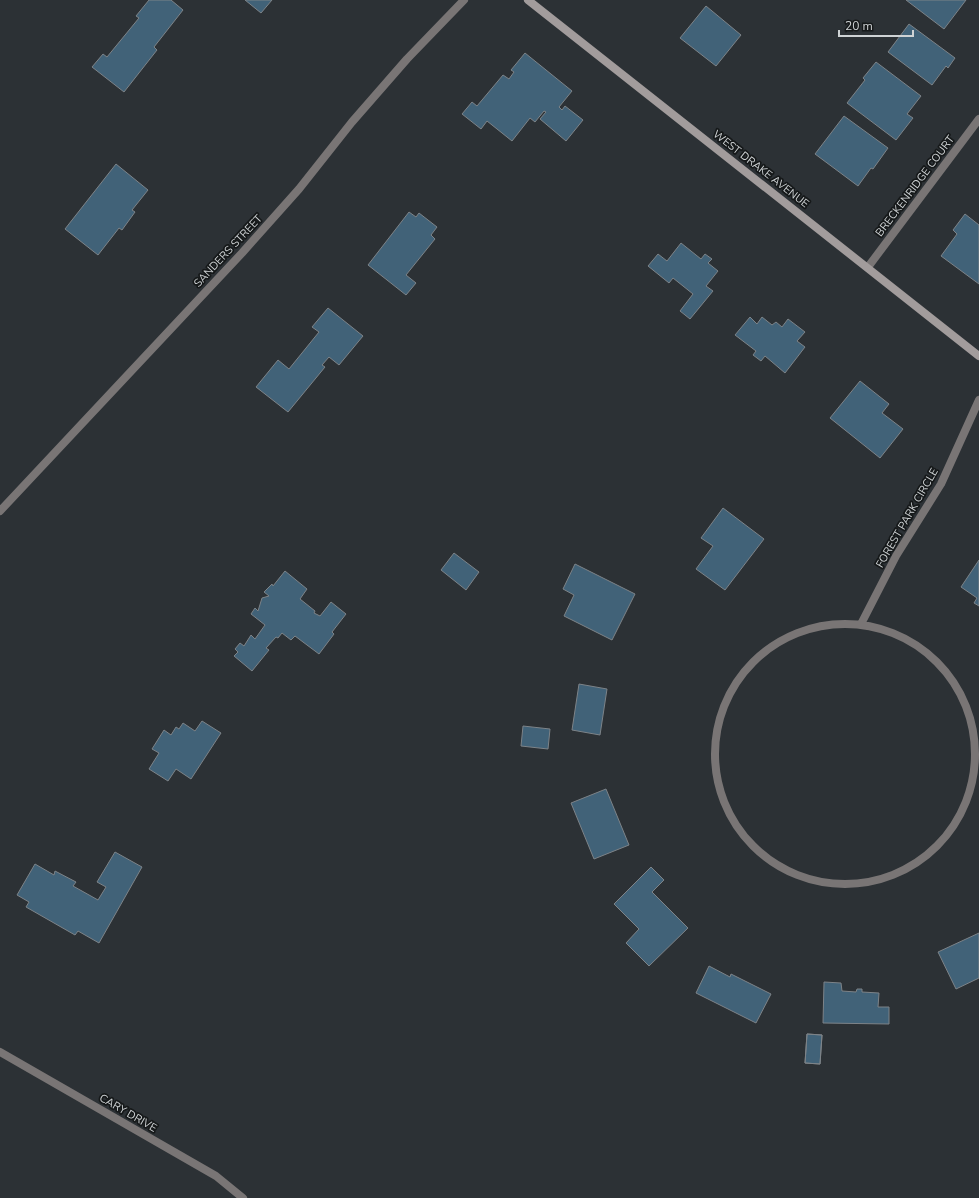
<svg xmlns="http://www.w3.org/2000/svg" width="979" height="1198" font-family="'Nunito Sans',sans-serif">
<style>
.building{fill:#416278;stroke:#7d8388}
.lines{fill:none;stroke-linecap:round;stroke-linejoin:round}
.street{stroke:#797575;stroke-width:8}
.secondary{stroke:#a29c9c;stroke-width:8}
.labels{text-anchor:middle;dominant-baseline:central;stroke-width:3.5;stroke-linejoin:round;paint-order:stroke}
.street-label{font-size:11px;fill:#cfd3d5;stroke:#16191a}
</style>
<rect width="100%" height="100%" fill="#2c3135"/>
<path class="building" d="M 149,0 L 171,0 L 183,10 L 154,47 L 157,50 L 124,92 L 92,67 L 103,54 L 107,57 L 139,18 L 136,16 Z
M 245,0 L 272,0 L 261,13 Z
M 906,0 L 966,0 L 944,29 Z
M 706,6 L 741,35 L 716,66 L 680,38 Z
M 909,24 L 955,58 L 948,68 L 946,66 L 932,85 L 888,52 Z
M 525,53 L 572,91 L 559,107 L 562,110 L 565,106 L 583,120 L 566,141 L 540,119 L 546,112 L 544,111 L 535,122 L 530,118 L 512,141 L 487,121 L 481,129 L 462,114 L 472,102 L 477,106 L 503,75 L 509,79 L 514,72 L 511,70 Z
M 876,62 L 921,96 L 907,114 L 913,118 L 896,140 L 847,103 L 865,80 L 863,78 Z
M 844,116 L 888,148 L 873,169 L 871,168 L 858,186 L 815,154 Z
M 116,164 L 148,190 L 132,210 L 135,212 L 122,230 L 119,228 L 98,255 L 65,229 Z
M 409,212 L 416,217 L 419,213 L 437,227 L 431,235 L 435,239 L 406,275 L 416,283 L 406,295 L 368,265 Z
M 965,214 L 979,225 L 979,284 L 941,256 L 957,234 L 953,230 Z
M 681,243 L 701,259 L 705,254 L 712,259 L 708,263 L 718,271 L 706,286 L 713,291 L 690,319 L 680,311 L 693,294 L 673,278 L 669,283 L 648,266 L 658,254 L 667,261 Z
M 328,308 L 363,336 L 339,365 L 329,357 L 322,365 L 325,367 L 288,412 L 256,387 L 278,360 L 289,369 L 319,332 L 312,327 Z
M 750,317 L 757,324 L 762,317 L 772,325 L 776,322 L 782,327 L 788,319 L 805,332 L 797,341 L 805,347 L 785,373 L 765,356 L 761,361 L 753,355 L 756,351 L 735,335 Z
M 860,381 L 889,404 L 882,413 L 903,429 L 880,458 L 830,418 Z
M 723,508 L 764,539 L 725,590 L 696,569 L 713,546 L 701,538 Z
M 454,553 L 479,572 L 466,590 L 441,570 Z
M 979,560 L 979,606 L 974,603 L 977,598 L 961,587 Z
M 575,564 L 635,594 L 612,640 L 564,616 L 574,595 L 563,589 Z
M 285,571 L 307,589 L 300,599 L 315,611 L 314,613 L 320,616 L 331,602 L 346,614 L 332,632 L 334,634 L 319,654 L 295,636 L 291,640 L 282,633 L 278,638 L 276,637 L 266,648 L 269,650 L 252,671 L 234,656 L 238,652 L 235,649 L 240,643 L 244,646 L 251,635 L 255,639 L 265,625 L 251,614 L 255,608 L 258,611 L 262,598 L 269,596 L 264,592 L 272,584 L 273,586 Z
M 579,684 L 607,689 L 600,735 L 572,730 Z
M 202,721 L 221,733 L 191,779 L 176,769 L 168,781 L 149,769 L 159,753 L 152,749 L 164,730 L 171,735 L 176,727 L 179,729 L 183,723 L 195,731 Z
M 523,726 L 550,729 L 548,749 L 521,746 Z
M 606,789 L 629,845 L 594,859 L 571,803 Z
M 115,852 L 142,867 L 99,943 L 78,931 L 75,935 L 26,907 L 29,902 L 17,895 L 35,864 L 54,875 L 55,871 L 76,882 L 73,886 L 98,900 L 106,887 L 97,882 Z
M 651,867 L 664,880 L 652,892 L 688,928 L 649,966 L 626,943 L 639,929 L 614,904 Z
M 979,933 L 979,978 L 956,989 L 938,952 Z
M 709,966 L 730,977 L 731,974 L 771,994 L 756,1023 L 696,993 Z
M 824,982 L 841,983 L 842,991 L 856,992 L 857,989 L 862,989 L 862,992 L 879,993 L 878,1007 L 889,1007 L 889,1024 L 823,1023 Z
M 807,1034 L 822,1035 L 820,1064 L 805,1063 Z
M 807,1034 L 822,1035 L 820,1064 L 805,1063 Z"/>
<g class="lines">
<path class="street" d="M 868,267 L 979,119
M 0,511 L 242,253 L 299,189 L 352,122 L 407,59 L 464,0
M 861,624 L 896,556 L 941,484 L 979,400
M715 754a130 130 0 1 1 260 0a130 130 0 1 1-260 0Z
M 0,1052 L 216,1176 L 243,1198"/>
<path class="secondary" d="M 528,0 L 979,356"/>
</g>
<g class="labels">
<g class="street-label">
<text transform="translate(761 169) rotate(38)">WEST DRAKE AVENUE</text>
<text transform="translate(915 186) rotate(-53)">BRECKENRIDGE COURT</text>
<text transform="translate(228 251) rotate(-47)">SANDERS STREET</text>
<text transform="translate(907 518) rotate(-60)">FOREST PARK CIRCLE</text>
<text transform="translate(128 1113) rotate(30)">CARY DRIVE</text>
</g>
</g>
<path d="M839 30v6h74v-6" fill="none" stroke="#cfd3d5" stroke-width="2"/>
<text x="845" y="30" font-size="12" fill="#cfd3d5" stroke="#16191a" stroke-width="3" paint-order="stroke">20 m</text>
</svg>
